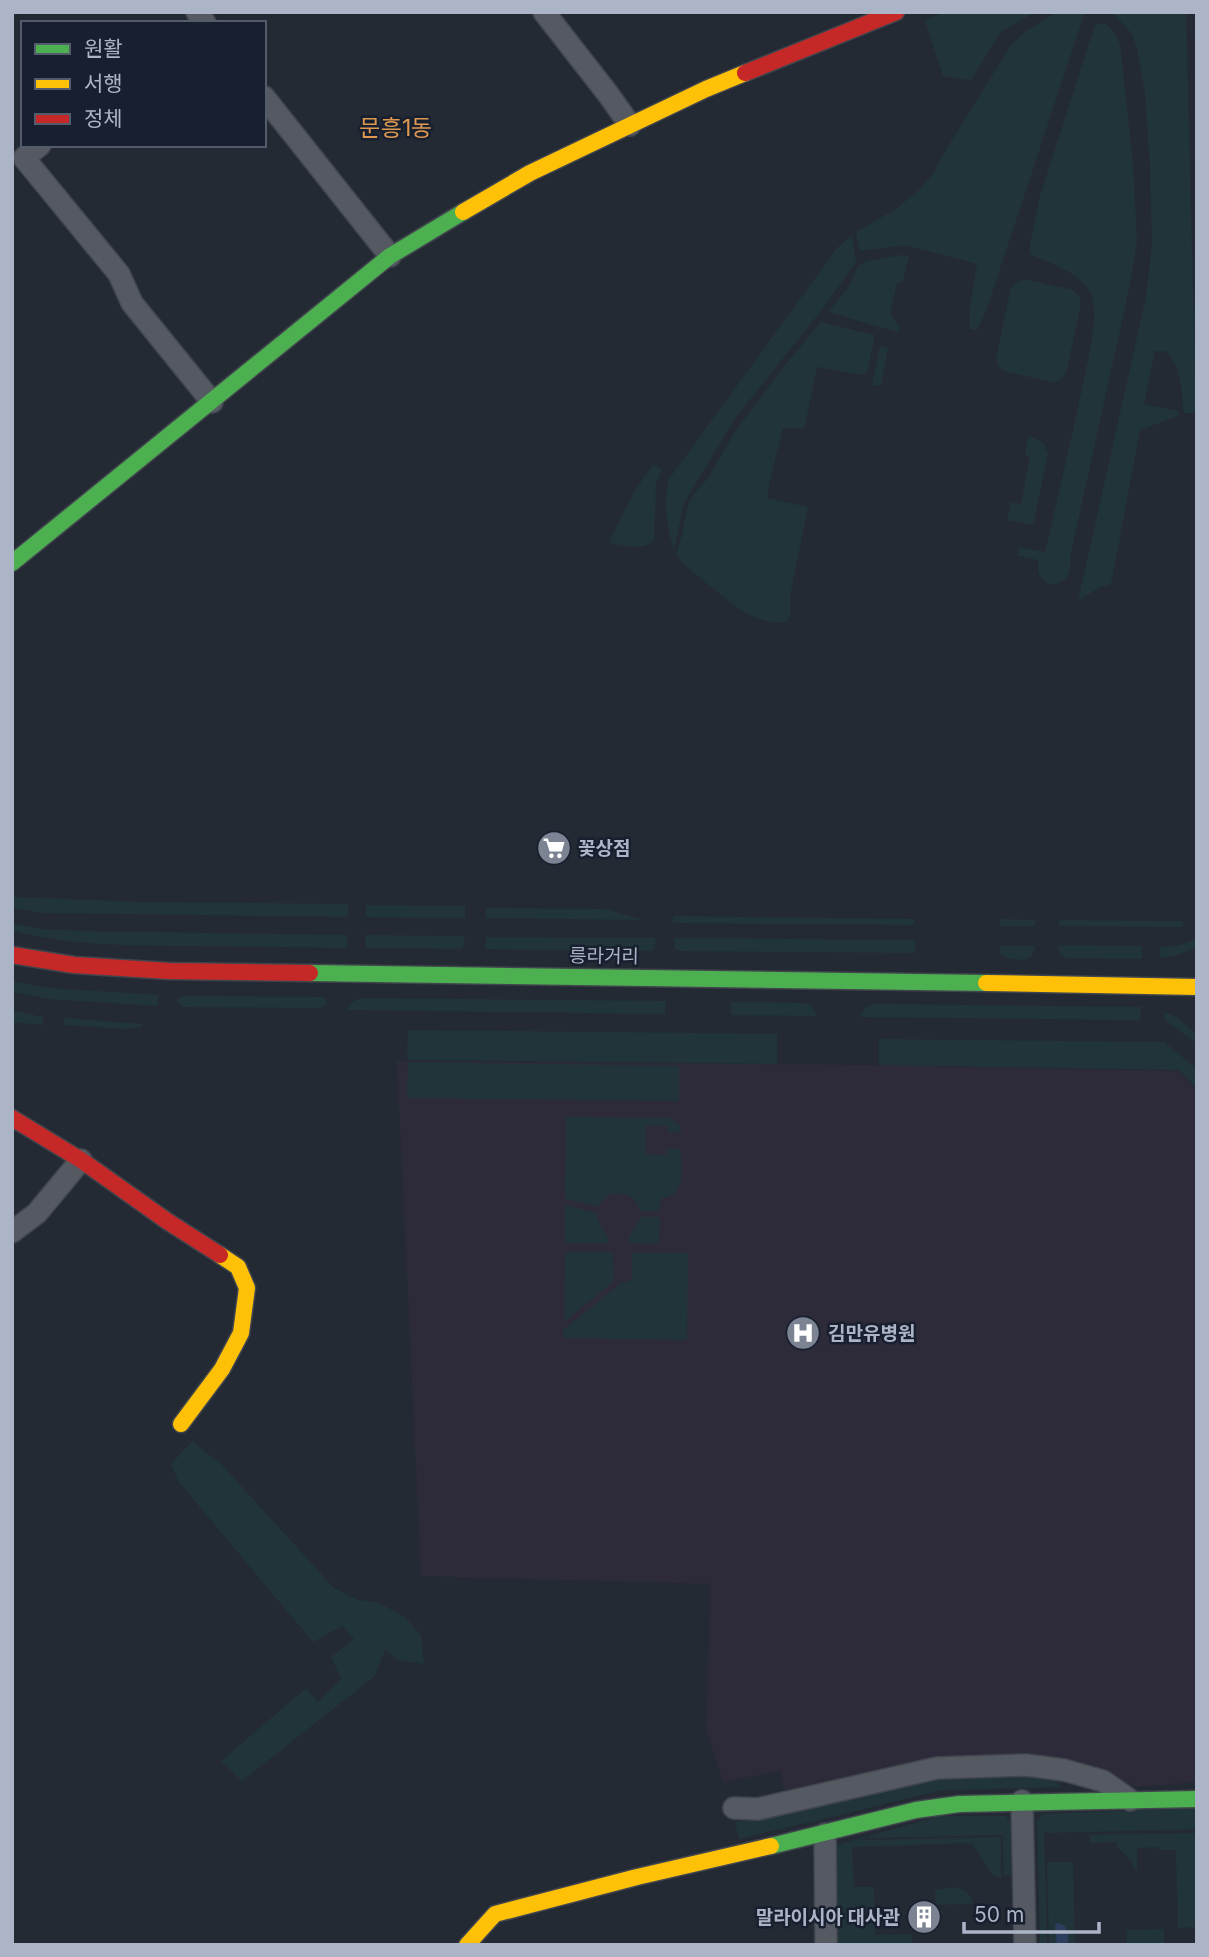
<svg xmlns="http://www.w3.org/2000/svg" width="1209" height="1957" font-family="Inter,'Noto Sans KR',sans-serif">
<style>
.medical{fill:#2d2a3a}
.green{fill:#21343a}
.water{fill:#2d3d5d}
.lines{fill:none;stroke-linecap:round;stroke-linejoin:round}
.street-casing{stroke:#41454d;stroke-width:24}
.fast-casing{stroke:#41454d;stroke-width:19}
.slow-casing{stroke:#41454d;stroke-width:19}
.jam-casing{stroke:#41454d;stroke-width:19}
.street{stroke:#545962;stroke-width:21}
.fast{stroke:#4caf50;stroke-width:16}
.slow{stroke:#ffc107;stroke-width:16}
.jam{stroke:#c62828;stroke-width:16}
.labels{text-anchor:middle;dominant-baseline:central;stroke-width:5;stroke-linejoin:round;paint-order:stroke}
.poi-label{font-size:19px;font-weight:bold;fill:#acb5c7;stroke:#18202f;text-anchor:start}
.street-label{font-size:19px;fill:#acb5c7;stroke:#18202f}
.quarter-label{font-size:23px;fill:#de9850;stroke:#18202f}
</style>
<rect width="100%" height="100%" fill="#242a34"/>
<path class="medical" d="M 397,1061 L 879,1065 L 1179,1071 L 1197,1091 L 1197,1782 L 1135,1787 L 1102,1770 L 1045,1756 L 930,1763 L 786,1797 L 780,1771 L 723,1782 L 706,1729 L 711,1584 L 421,1576 Z"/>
<path class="green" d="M 946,12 L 1035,12 L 1001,32 L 971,80 L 943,76 L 925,20 Z
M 1057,12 L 1085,12 L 987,308 L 977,330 L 970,329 L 970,307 L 977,264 L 905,245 L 860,251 L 856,232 L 896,209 L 920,189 L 934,173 L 944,153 L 1011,45 L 1026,31 Z
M 1112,12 L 1186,12 L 1196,413 L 1184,413 C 1181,391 1183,366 1165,351 L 1155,351 L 1144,404 L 1179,411 L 1178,416 L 1140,430 L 1111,584 L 1100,587 L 1078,601 L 1146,297 L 1152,244 L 1150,166 L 1145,93 L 1137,49 L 1132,34 Z
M 1104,23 C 1116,31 1118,38 1121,51 L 1133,166 L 1137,241 L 1130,284 L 1071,553 C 1070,560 1071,569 1068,575 C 1062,586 1047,588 1040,576 C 1038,572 1038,565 1038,560 L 1017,555 L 1019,547 L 1045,552 C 1058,496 1071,441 1083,385 C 1087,362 1100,317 1091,295 C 1082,273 1050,263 1030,254 L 1030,244 L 1040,196 L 1095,25 Z
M 852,236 L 856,262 L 824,307 L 736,417 L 684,503 L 674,550 C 667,528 663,503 669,479 L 838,247 Z
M 901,255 L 909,256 L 903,281 L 897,283 L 890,313 L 900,328 L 898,332 L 828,312 L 848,288 L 858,266 L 867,261 Z
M 1025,279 L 1073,290 L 1079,296 L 1081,304 L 1066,373 L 1060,380 L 1052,382 L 1004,371 L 998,366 L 996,358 L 1011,288 L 1017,282 Z
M 821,322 L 875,335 L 867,373 L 863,375 L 817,367 L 804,429 L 783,428 L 770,480 L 767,498 L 808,507 L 790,595 L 790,616 L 787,622 C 755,625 732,604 709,585 C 697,575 685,567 676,555 L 682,535 L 688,505 L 694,494 L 708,478 L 736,430 L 784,366 Z
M 880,346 L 888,348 L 881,386 L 872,385 Z
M 1028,436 L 1043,442 L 1048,454 L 1033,525 L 1007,520 L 1011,502 L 1021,504 L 1030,457 L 1025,455 Z
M 654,464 L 662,469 L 656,483 L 654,540 C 643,552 624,545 609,543 C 622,515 634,488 654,464 Z
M 12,897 L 141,902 L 348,904 L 348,917 L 43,913 L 12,908 Z
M 366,905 L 465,906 L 465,918 L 366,917 Z
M 486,908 L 606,909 L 643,920 L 486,918 Z
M 673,916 L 914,919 L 914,925 L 673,923 Z
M 1000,919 L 1035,920 L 1035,926 L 1000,926 Z
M 1059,920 L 1183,921 L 1183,927 L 1059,926 Z
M 12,923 L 42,929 L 80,931 L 347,935 L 347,948 C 296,947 244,947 192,946 C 132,946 71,945 12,931 Z
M 365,935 L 465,936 L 463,948 L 458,949 L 371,948 L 366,947 Z
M 486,937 L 656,938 L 654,949 L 650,951 L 485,949 Z
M 674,938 L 915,940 L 915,953 L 680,951 L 675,949 Z
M 1197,939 L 1197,946 L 1195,948 L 1177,955 L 1160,958 L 1160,947 L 1177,946 Z
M 1059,945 L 1142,946 L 1142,959 L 1066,958 L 1059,953 Z
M 999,946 L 1035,946 C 1034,950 1034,954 1030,957 C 1024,962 1008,959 1001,955 Z
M 12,981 L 49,988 L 158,995 L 158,1006 L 48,999 L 12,992 Z
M 183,996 L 322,997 L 325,998 L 327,1004 L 322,1008 L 183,1007 L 178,1003 L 178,999 Z
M 362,998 L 666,1001 L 665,1014 L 346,1010 C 350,1003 354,1000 362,998 Z
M 731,1002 L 804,1003 C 811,1005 815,1008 816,1016 L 731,1015 Z
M 875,1004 L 1141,1007 L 1140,1020 L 860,1017 L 865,1008 Z
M 12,1010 L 43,1017 L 43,1025 L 12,1022 Z
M 1163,1012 L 1177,1017 L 1197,1035 L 1197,1044 L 1165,1020 Z
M 64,1018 L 143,1024 L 141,1027 L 127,1029 L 64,1025 Z
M 408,1030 L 777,1034 L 777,1064 L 407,1060 Z
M 879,1039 L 1164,1042 L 1197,1069 L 1197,1090 L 1179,1070 L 879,1065 Z
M 408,1062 L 679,1066 L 679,1101 L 407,1098 Z
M 566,1117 L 670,1118 C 676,1121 682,1125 681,1132 L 668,1132 L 668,1126 L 646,1126 L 646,1154 L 667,1155 L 667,1148 L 681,1149 C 681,1170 687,1196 660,1199 L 660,1211 L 641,1211 L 633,1198 C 620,1190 605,1192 598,1207 L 565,1199 Z
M 565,1205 L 597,1213 C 597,1225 607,1230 609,1241 L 607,1243 L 565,1243 Z
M 641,1217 L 660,1217 L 659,1244 L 630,1243 L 628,1241 C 628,1233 638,1226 641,1217 Z
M 565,1252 L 613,1252 L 614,1281 L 564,1322 Z
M 632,1253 L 688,1253 L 687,1340 L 563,1338 L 563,1330 L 621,1283 L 632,1280 Z
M 192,1441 L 222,1465 L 334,1588 L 358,1600 L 377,1602 L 405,1617 L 421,1635 L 424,1664 L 397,1660 L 385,1650 L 375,1676 L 242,1781 L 221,1761 L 306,1688 L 318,1702 L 341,1679 L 331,1657 L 354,1639 L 342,1626 L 313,1642 L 178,1481 L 171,1464 Z
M 1039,1770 L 1063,1787 L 943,1790 L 739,1839 L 735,1823 L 947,1773 Z
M 1197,1808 L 1197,1829 L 1044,1833 L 1047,1945 L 1040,1945 L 1037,1822 L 1042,1814 Z
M 939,1816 L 1006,1816 L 1011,1824 L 1012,1875 L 1004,1875 L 1003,1835 L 868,1838 L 860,1840 L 1001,1837 L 1001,1878 L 993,1876 L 972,1844 L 967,1843 L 855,1847 L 852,1851 L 854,1887 L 874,1887 L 875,1935 L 912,1934 L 912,1945 L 837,1945 L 834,1846 Z
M 1197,1833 L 1197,1927 L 1178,1928 L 1176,1850 L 1159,1850 L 1158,1847 L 1137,1848 L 1137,1870 L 1134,1870 L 1132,1861 L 1117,1847 L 1116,1842 L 1090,1843 L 1090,1835 Z
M 1047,1862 L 1073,1862 L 1075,1945 L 1049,1945 Z
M 953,1887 C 963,1888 971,1893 973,1904 L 936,1905 L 935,1890 Z
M 1164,1929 L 1164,1943 L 1127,1945 L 1126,1930 Z"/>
<path class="water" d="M 1056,1923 C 1068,1923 1070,1935 1067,1945 L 1056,1945 C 1058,1937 1053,1930 1056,1923 Z"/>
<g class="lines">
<g class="street-casing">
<path id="street" d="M 197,12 L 205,23
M 544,12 L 608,94 L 630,125
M 264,97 L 390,256
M 40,145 L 24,158 L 119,274 L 132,303 L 212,402
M 12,1232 L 37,1213 L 81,1160
M 1022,1801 L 1025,1945
M 734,1808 L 758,1809 L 937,1768 L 1026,1765 L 1064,1770 L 1103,1781 L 1130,1800
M 825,1834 L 826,1945"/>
</g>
<g class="fast-casing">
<path id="fast" d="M 12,563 L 390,256 L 463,212
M 310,973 L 986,983
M 771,1846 L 916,1810 L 959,1804 L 1197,1799"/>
</g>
<g class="slow-casing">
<path id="slow" d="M 463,212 L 530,173 L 706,89 L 745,73
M 986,983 L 1197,987
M 181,1424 L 222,1369 L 241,1333 L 247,1288 L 238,1267 L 220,1255
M 467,1945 L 495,1914 L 637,1877 L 771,1846"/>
</g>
<g class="jam-casing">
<path id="jam" d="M 745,73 L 896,12
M 12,955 L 74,965 L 169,971 L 310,973
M 12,1118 L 81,1160 L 167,1221 L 220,1255"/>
</g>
<use href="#street" class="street"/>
<use href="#fast" class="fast"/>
<use href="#slow" class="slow"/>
<use href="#jam" class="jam"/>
</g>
<defs>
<g id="supermarket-disc" transform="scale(1.75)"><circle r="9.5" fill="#7c8494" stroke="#18202f"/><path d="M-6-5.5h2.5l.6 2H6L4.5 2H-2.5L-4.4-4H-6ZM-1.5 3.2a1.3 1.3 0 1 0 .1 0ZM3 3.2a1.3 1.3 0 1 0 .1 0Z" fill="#fff"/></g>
<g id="hospital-disc" transform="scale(1.75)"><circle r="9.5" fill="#7c8494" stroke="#18202f"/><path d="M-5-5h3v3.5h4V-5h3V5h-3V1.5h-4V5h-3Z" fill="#fff"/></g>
<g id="building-disc" transform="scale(1.75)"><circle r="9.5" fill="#7c8494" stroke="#18202f"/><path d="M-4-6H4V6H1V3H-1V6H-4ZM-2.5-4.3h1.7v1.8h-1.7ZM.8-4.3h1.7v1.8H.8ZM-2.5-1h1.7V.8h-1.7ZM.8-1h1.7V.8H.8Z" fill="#fff"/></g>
</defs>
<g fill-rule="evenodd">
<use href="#supermarket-disc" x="554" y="848"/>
<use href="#hospital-disc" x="803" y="1333"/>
<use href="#building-disc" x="924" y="1917"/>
</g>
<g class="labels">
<g class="poi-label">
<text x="578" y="848">꽃상점</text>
<text x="828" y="1333">김만유병원</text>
<text x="900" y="1917" text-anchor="end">말라이시아 대사관</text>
</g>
<g class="street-label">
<text transform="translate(604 956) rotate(1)">릉라거리</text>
</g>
<g class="quarter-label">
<text x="396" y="128">문흥1동</text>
</g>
</g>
<rect width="1209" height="1957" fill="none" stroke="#acb5c7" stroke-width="28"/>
<rect x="21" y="21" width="245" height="126" fill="#18202f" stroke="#535c6c" stroke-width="2"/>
<rect x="35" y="44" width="35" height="10" fill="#4caf50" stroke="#535c6c" stroke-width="2"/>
<text x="84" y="56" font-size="21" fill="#acb5c7">원활</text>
<rect x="35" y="79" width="35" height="10" fill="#ffc107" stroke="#535c6c" stroke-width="2"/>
<text x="84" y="91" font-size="21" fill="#acb5c7">서행</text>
<rect x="35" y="114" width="35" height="10" fill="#c62828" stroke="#535c6c" stroke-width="2"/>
<text x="84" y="126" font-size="21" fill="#acb5c7">정체</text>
<path d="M964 1922v10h135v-10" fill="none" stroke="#acb5c7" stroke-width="3.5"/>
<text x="974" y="1922" font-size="21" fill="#acb5c7" stroke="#18202f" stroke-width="5" paint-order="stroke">50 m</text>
</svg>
